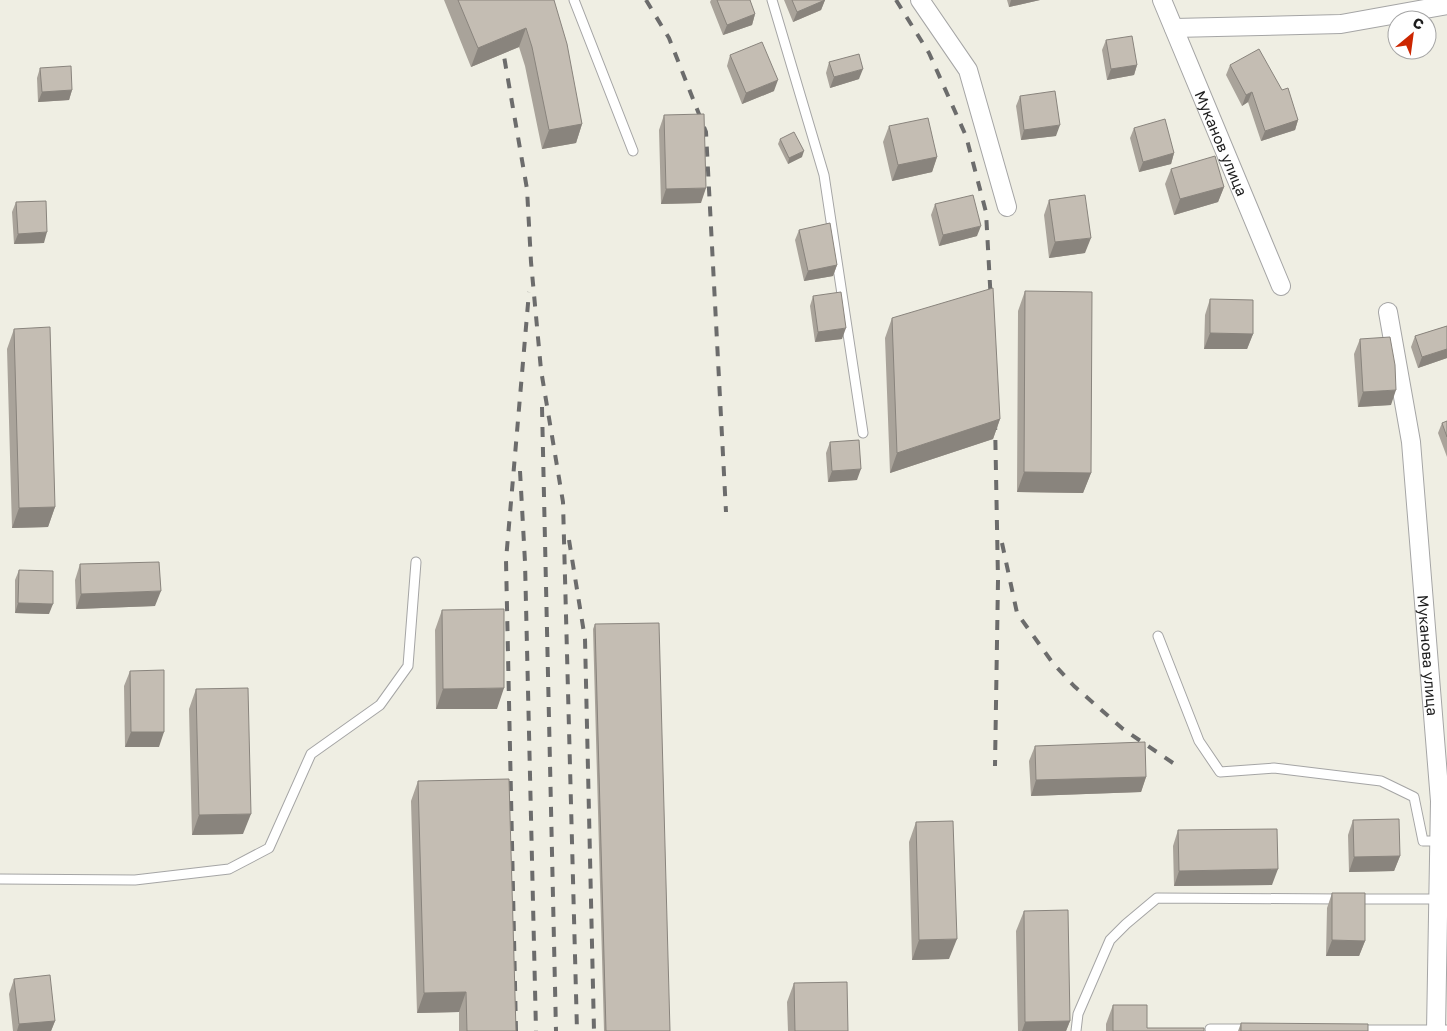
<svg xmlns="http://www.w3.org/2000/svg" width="1447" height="1031" font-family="'Golos Text',sans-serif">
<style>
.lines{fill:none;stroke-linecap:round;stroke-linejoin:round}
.service-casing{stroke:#a5a5a5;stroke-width:11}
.minor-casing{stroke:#a5a5a5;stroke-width:20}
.service{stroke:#fff;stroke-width:9}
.minor{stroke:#fff;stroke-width:18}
.rail{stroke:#6c6c6c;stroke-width:4;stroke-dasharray:10 10;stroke-linecap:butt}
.wall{fill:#a9a39a}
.shaded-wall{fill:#89847d}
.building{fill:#c4bdb3;stroke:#89847d}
.labels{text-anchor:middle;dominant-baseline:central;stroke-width:5;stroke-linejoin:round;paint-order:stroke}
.street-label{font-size:15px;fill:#1e1e1e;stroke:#fff}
</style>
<rect width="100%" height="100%" fill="#efeee3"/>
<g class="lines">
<g class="service-casing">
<path id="service" d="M 574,0 L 633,151
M 772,0 L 824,175 L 863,433
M 1158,636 L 1199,741 L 1220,772 L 1274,768 L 1381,781 L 1414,797 L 1423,841 L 1439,841
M 0,879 L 135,880 L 229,869 L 269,848 L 311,754 L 380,705 L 408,666 L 416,562
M 1353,899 L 1438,899
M 1210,1029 L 1249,1029
M 1357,1030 L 1447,1030
M 1076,1031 L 1078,1014 L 1110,940 L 1126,924 L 1157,898 L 1340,899"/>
</g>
<g class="minor-casing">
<g id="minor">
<path d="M 920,0 L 968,70 L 1007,207"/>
<path id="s1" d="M 1162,0 L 1281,286"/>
<path d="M 1174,28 L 1341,24 L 1447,5"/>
<path id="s2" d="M 1388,312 L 1411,442 L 1440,801 L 1436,1031"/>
</g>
</g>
<use href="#service" class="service"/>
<use href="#minor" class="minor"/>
<path class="rail" d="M 646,0 L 669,38 L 706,132 L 726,512
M 896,0 L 929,53 L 966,136 L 986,212 L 991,303
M 501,39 L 527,189 L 531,262 L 541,370 L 563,502 L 577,1031
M 542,407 L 556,1031
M 995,420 L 998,580 L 995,766
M 520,471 L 525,562 L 536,1031
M 569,540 L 585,639 L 594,1031
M 1002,543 L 1017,613 L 1052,662 L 1074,686 L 1123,729 L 1173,763
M 516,1031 L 506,560 L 529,292"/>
</g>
<path class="wall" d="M 444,0 L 554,0 L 582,124 L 576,143 L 542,149 L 525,66 L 519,47 L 471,67 Z
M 711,0 L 750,0 L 755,14 L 752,25 L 723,35 L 710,2 Z
M 784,0 L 825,0 L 821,10 L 793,22 Z
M 1007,0 L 1040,0 L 1009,7 Z
M 1106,40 L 1137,65 L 1134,75 L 1107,80 L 1102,50 Z
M 730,55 L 774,91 L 742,104 L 727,66 Z
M 829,62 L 859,79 L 830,88 L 826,73 Z
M 1230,65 L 1282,90 L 1298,120 L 1295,130 L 1261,141 L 1248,102 L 1242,106 L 1226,75 Z
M 40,68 L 72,90 L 69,100 L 38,102 L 37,78 Z
M 1020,96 L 1056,136 L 1021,140 L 1016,106 Z
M 664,115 L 701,203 L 661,204 L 659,130 Z
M 889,126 L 937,157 L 932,172 L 892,181 L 883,142 Z
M 1134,128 L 1174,153 L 1171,164 L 1139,172 L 1130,138 Z
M 780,139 L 802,157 L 788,164 L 778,144 Z
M 1171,169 L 1224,187 L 1218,202 L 1174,215 L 1165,184 Z
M 1049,200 L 1085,253 L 1049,258 L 1044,215 Z
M 16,202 L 44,243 L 14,244 L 12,212 Z
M 935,204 L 977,236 L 939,246 L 931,215 Z
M 799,230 L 837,265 L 833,276 L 804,281 L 795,240 Z
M 1025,291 L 1091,473 L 1083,493 L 1017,492 L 1018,311 Z
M 813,296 L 842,339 L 815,342 L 810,306 Z
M 1210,299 L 1253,334 L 1247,349 L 1204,349 L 1205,315 Z
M 892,318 L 1000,419 L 993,439 L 890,473 L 885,338 Z
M 1447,326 L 1447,358 L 1418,368 L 1411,347 L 1415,336 Z
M 14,329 L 55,507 L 48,527 L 12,528 L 7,349 Z
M 1360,339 L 1391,405 L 1358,407 L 1354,354 Z
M 1447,421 L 1447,457 L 1438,433 L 1442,423 Z
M 830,442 L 857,480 L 828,482 L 826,453 Z
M 80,564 L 155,606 L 76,609 L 75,580 Z
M 19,570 L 49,614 L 15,613 L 15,580 Z
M 442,610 L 497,709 L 436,709 L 435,630 Z
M 595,624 L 670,1031 L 604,1031 L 593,629 Z
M 130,671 L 159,747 L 125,747 L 124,686 Z
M 196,689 L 243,834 L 192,835 L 189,709 Z
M 1035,746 L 1146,777 L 1141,792 L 1031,796 L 1029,761 Z
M 418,781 L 516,1031 L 459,1031 L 459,1012 L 417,1013 L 411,801 Z
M 1353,820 L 1400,856 L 1394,871 L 1349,872 L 1348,835 Z
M 916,822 L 949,959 L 912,960 L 909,842 Z
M 1178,830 L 1272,885 L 1174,886 L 1173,846 Z
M 1332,893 L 1365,941 L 1359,956 L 1326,956 L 1327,908 Z
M 1024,911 L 1070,1021 L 1066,1031 L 1018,1031 L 1016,931 Z
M 14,979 L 55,1021 L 51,1031 L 13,1031 L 9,994 Z
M 794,983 L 848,1031 L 788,1031 L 787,1002 Z
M 1113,1005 L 1147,1028 L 1204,1031 L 1106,1031 L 1106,1024 Z
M 1241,1023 L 1368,1031 L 1238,1031 Z"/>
<path class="shaded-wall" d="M 825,0 L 821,10 L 793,22 L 797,12 Z
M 1011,0 L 1040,0 L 1009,7 Z
M 755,14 L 752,25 L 723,35 L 727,25 Z
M 526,28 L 519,47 L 471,67 L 478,48 Z
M 1137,65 L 1134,75 L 1107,80 L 1111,69 Z
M 863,69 L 859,79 L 830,88 L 834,77 Z
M 778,80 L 774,91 L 742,104 L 746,93 Z
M 72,90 L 69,100 L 38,102 L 42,92 Z
M 1252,92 L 1248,102 L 1242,106 L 1246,95 Z
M 1298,120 L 1295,130 L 1261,141 L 1265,131 Z
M 582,124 L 576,143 L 542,149 L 549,130 Z
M 1060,125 L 1056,136 L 1021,140 L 1024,130 Z
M 804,151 L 802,157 L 788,164 L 789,158 Z
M 1174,153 L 1171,164 L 1139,172 L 1143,162 Z
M 937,157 L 932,172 L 892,181 L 898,165 Z
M 1224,187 L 1218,202 L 1174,215 L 1180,199 Z
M 706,188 L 701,203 L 661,204 L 666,189 Z
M 981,226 L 977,236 L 939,246 L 943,235 Z
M 47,232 L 44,243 L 14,244 L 18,234 Z
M 1091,238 L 1085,253 L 1049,258 L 1055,242 Z
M 837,265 L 833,276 L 804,281 L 808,271 Z
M 846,328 L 842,339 L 815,342 L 818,332 Z
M 1210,333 L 1253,334 L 1247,349 L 1204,349 Z
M 1447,349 L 1447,358 L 1418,368 L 1422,357 Z
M 1396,390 L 1391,405 L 1358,407 L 1363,392 Z
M 1000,419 L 993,439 L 890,473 L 897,453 Z
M 861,469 L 857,480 L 828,482 L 832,471 Z
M 1024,472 L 1091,473 L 1083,493 L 1017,492 Z
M 55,507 L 48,527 L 12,528 L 19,508 Z
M 161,591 L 155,606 L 76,609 L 81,594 Z
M 18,603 L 53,604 L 49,614 L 15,613 Z
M 504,688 L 497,709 L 436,709 L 443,689 Z
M 131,732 L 164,732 L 159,747 L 125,747 Z
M 1146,777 L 1141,792 L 1031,796 L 1036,780 Z
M 251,814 L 243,834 L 192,835 L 199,815 Z
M 1400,856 L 1394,871 L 1349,872 L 1354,857 Z
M 1278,869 L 1272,885 L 1174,886 L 1179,871 Z
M 957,939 L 949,959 L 912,960 L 919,940 Z
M 1332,940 L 1365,941 L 1359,956 L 1326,956 Z
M 466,992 L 459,1012 L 417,1013 L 424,993 Z
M 55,1021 L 51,1031 L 17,1031 L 19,1024 Z
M 1070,1021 L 1066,1031 L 1022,1031 L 1025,1022 Z"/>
<path class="building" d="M 458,0 L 554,0 L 567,44 L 582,124 L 549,130 L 532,47 L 526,28 L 478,48 Z
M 717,0 L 750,0 L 755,14 L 727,25 Z
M 792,0 L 825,0 L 797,12 Z
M 1132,36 L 1137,65 L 1111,69 L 1106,40 Z
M 762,42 L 778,80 L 746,93 L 730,55 Z
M 1259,49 L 1282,90 L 1288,88 L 1298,120 L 1265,131 L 1252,92 L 1246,95 L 1230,65 Z
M 859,54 L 863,69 L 834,77 L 829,62 Z
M 71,66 L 72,90 L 42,92 L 40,68 Z
M 1055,91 L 1060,125 L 1024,130 L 1020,96 Z
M 704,114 L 706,188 L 666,189 L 664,115 Z
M 928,118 L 937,157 L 898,165 L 889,126 Z
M 1165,119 L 1174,153 L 1143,162 L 1134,128 Z
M 794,132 L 804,151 L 789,158 L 780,139 Z
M 1215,156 L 1224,187 L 1180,199 L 1171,169 Z
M 973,195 L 981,226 L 943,235 L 935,204 Z
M 1085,195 L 1091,238 L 1055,242 L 1049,200 Z
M 46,201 L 47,232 L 18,234 L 16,202 Z
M 830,223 L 837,265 L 808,271 L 799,230 Z
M 993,288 L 1000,419 L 897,453 L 892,318 Z
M 1025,291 L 1092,292 L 1091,473 L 1024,472 Z
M 841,292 L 846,328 L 818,332 L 813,296 Z
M 1210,299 L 1253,300 L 1253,334 L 1210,333 Z
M 1447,326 L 1447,349 L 1422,357 L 1415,336 Z
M 50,327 L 55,507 L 19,508 L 14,329 Z
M 1390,337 L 1395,365 L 1396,390 L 1363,392 L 1360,339 Z
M 1447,421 L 1447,437 L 1442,423 Z
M 859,440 L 861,469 L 832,471 L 830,442 Z
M 159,562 L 161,591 L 81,594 L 80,564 Z
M 19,570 L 53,571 L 53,604 L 18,603 Z
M 504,609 L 504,688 L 443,689 L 442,610 Z
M 659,623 L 670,1031 L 606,1031 L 595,624 Z
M 164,670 L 164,732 L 131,732 L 130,671 Z
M 248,688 L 251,814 L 199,815 L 196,689 Z
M 1145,742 L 1146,777 L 1036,780 L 1035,746 Z
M 509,779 L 516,1031 L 467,1031 L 466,992 L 424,993 L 418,781 Z
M 1399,819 L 1400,856 L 1354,857 L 1353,820 Z
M 953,821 L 957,939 L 919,940 L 916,822 Z
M 1277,829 L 1278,869 L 1179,871 L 1178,830 Z
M 1332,893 L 1365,893 L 1365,941 L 1332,940 Z
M 1068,910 L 1070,1021 L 1025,1022 L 1024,911 Z
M 50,975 L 55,1021 L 19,1024 L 14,979 Z
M 847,982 L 848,1031 L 795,1031 L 794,983 Z
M 1113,1005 L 1147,1005 L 1147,1028 L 1204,1028 L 1204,1031 L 1113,1031 Z
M 1241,1023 L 1368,1024 L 1368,1031 L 1241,1031 Z"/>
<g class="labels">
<g class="street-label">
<text stroke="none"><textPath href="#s1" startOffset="155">Муканов улица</textPath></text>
<text stroke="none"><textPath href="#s2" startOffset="346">Муканова улица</textPath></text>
</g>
</g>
<g transform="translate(1412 35) rotate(29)"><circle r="24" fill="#ffffff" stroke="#a5a5a5"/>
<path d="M0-4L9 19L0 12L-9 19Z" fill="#cc2600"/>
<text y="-8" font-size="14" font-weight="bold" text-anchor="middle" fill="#1e1e1e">С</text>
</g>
</svg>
